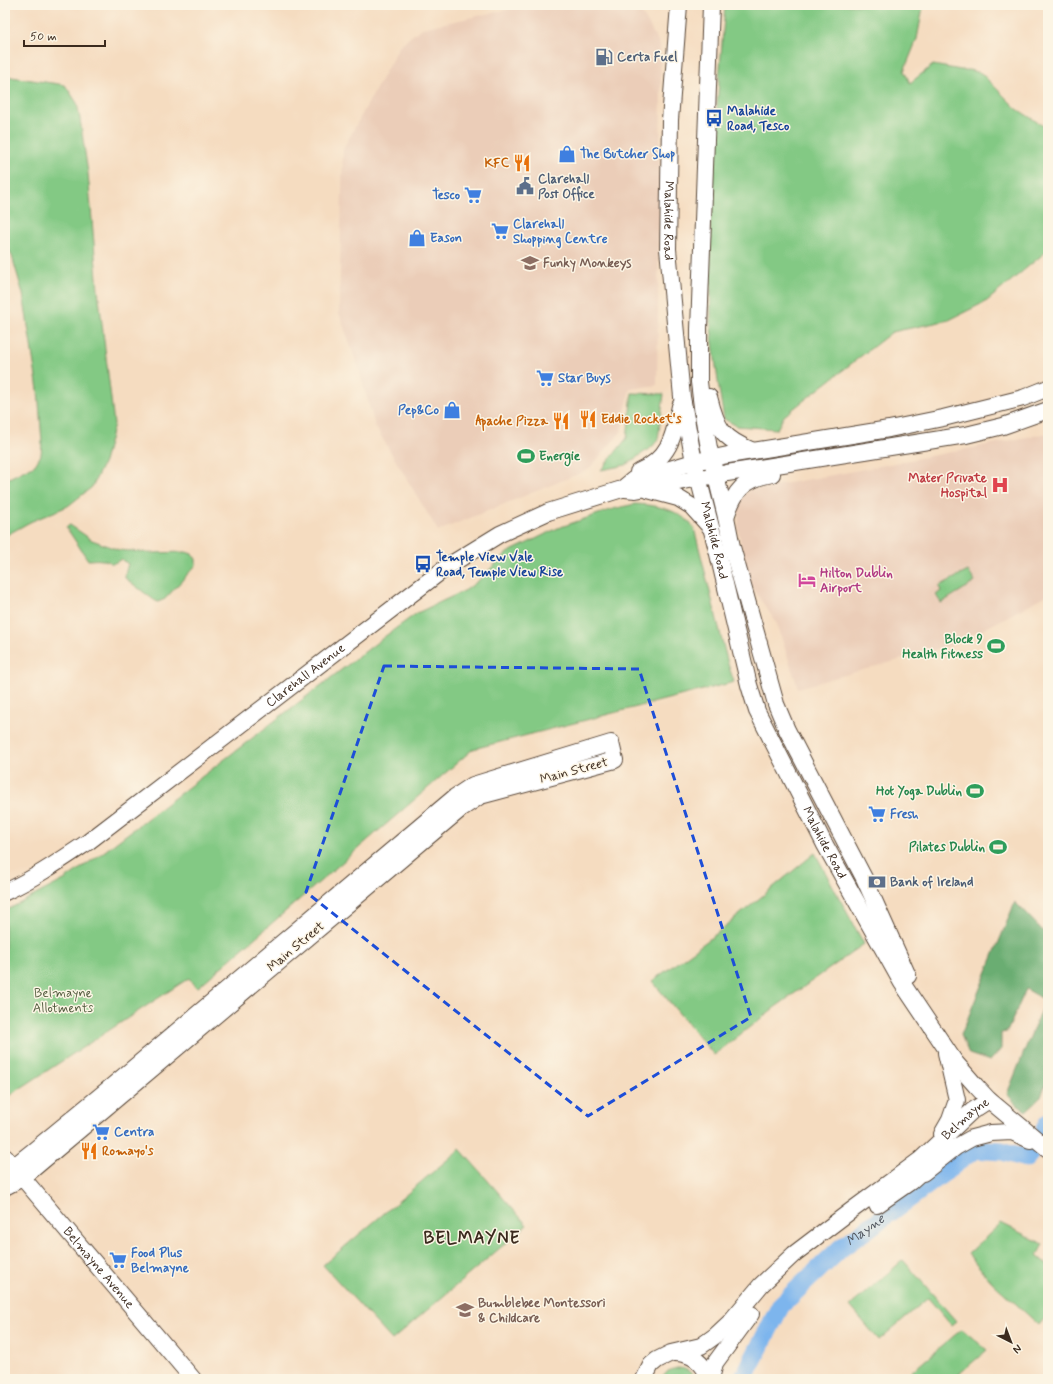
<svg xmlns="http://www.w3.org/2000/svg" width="1053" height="1384" font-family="Mynerve,sans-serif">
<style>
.built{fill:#ebcdb8}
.green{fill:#83c984;stroke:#5f7a51}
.forest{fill:#6aad72;stroke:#526c48}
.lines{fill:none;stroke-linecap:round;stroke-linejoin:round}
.river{stroke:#7db5ed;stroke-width:19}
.secondary-casing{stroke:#574536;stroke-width:18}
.secondary{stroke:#fff;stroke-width:16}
.marked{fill:none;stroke:#1d4ed8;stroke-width:3;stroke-dasharray:8 5;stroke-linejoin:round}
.labels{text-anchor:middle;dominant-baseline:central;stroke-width:3;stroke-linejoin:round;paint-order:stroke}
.service-label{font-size:13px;font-weight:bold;fill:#4e5e75;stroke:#fcf5e5;text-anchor:start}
.transit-label{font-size:13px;font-weight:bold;fill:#164399;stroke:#fcf5e5;text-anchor:start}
.shop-label{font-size:13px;font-weight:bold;fill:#366cbe;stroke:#fcf5e5;text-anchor:start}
.food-label{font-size:13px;font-weight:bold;fill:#c56008;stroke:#fcf5e5;text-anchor:end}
.street-label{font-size:13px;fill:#3b2a1e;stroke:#fcf5e5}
.education-label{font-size:13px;font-weight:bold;fill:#785e54;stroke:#fcf5e5;text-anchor:start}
.leisure-label{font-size:13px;font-weight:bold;fill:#27864d;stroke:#fcf5e5;text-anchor:end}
.health-label{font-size:13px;font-weight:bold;fill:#be3a42;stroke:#fcf5e5;text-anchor:end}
.hotel-label{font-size:13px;font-weight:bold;fill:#b23c85;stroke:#fcf5e5;text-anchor:start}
.park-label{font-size:13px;fill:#515a3d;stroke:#fcf5e5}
.water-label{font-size:14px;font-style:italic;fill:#4f545c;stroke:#fcf5e5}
.district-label{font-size:17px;font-weight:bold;letter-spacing:1px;fill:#3b2a1e;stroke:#fcf5e5}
</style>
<rect width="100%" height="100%" fill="#fcf5e5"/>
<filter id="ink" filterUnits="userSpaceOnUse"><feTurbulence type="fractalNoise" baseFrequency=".025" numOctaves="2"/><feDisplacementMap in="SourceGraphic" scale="8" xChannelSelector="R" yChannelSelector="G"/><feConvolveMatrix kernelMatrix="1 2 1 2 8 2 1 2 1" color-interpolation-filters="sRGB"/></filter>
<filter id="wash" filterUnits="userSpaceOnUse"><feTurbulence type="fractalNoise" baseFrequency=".012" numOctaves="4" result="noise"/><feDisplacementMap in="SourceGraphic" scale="16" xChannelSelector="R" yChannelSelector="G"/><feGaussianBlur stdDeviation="0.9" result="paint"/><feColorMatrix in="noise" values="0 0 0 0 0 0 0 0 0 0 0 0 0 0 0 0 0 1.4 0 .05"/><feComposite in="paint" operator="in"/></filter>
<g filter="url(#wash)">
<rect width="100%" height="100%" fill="#f5dcc0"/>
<path class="built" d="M 511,5 L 635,5 L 645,18 L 660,45 L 661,85 L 657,385 L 630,389 L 621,432 L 588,470 L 438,531 L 375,426 L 359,370 L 339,313 L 343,149 L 400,45 L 422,28 L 506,10 Z
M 1048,433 L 1048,595 L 1047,595 L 986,628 L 949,646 L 798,688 L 777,624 L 749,582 L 738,530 L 739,501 L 749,490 L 844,473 Z"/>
<path class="green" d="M 725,5 L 925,5 L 923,7 L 917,39 L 904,71 L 910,83 L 933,65 L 961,70 L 969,70 L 981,73 L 1017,109 L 1048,129 L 1048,250 L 987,301 L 949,320 L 892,332 L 784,416 L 777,429 L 737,426 L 724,419 L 719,389 L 711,328 L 710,194 Z
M 5,76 L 65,85 L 77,103 L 80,119 L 88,173 L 98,290 L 114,424 L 104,462 L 92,487 L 68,506 L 30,522 L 5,536 L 5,480 L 35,465 L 41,455 L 42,442 L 38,390 L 23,294 L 12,256 L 5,241 Z
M 632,393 L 664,394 L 658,439 L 653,446 L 626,465 L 601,470 L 627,438 Z
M 635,504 C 656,505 680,509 694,528 L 728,664 L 734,682 L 473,749 L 197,988 L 189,978 L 7,1097 L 5,1094 L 5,911 L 64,880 L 101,854 L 388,634 L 417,613 L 466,590 L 478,581 L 507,553 L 558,528 L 613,509 Z
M 70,525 L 92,540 L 119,550 L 151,553 L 186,552 L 192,554 L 196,559 L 196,565 L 165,599 L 158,602 L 154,600 L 125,578 L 126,570 L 128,564 L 121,559 C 109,568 112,560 102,560 C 97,559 92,560 88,560 L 66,527 Z
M 968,571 L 975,582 L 941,603 L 936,595 L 941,591 L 939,586 Z
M 815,853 L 864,944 L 774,1008 L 714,1055 L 652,981 L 711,938 Z
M 460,1149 L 527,1225 L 392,1340 L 323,1265 Z
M 1001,1223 L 1043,1244 L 1037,1256 L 1048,1265 L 1048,1314 L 1039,1325 L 992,1282 L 968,1254 Z
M 903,1260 L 956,1321 L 951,1325 L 928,1298 L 879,1340 L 850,1306 Z
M 962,1329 L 987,1350 L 953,1379 L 903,1379 Z
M 677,1368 C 685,1368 691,1371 695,1379 L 661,1379 L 668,1371 Z"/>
<path class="forest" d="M 1015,902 L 1048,936 L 1048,1077 L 1041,1097 L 1026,1111 L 1017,1105 L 1007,1094 L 1045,1000 L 1026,989 L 1007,1032 L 1001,1033 L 1001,1049 L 990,1061 L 969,1054 L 961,1035 Z
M 1048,1112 L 1048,1130 L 1041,1124 Z"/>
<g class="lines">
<g class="river">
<path d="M 1045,1128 L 1048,1123"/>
<path id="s1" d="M 743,1379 L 781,1305 L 841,1248 L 914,1195 L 975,1149 L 1002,1151 L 1026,1158 L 1031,1152"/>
</g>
</g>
</g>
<g filter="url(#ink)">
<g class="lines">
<g class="secondary-casing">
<g id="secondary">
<path id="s2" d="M 679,5 L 670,120 L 668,249 L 682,397 L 694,462 L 717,550 L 749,685 L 757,711 L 824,843 L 902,983 L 955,1062 L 976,1086 L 989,1100 L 1048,1149"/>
<path d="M 711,5 L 699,329 L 699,382 L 703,415 L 709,448 L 726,517 L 732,547 L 776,704 L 787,730 L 864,878 L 908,976"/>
<path d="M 709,397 C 717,429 722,438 753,451"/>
<path d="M 638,472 C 669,459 674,437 680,406"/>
<path d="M 625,489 L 636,490 L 727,473 L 966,435 L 1003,426 L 1048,410"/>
<path d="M 648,490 L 678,498 L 691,506 L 710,527"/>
<path d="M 726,517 C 734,491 744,479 772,474"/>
<path id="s3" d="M 5,892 C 35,878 61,860 88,842 L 448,566 L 500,534 L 548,512 L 622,489 L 633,480 L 694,462 L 728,455 L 889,429 L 943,418 L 1023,398 L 1048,388"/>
<path d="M 942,1134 L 950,1120 L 957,1100 L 946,1053"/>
<path id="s4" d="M 5,1157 L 193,1379"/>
<path d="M 5,1171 L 13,1167 L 33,1151 L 112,1086 L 455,797 L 473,785 L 611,743 L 615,760 L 480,796 L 462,808 L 33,1169 L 22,1178 L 5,1187"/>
<path d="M 923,1173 L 956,1147 L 972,1138 L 991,1133 L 1012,1132 L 1030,1140"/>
<path d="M 877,1205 L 910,1182 L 930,1164"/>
<path d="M 674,1353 C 692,1353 704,1363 709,1379"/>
<path id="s5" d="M 644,1379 L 651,1365 L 657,1360 L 671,1353 L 701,1346 L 715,1336 L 730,1322 L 761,1285 L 794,1254 L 852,1210 L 920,1160 L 972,1111 L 989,1100"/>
<path d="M 711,1379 L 715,1363 L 751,1314"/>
</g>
</g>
<use href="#secondary" class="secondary"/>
</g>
</g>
<path class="marked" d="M 384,666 L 639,669 L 751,1017 L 588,1116 L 306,892 Z"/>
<defs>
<g id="fuel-bare" transform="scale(1.38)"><path d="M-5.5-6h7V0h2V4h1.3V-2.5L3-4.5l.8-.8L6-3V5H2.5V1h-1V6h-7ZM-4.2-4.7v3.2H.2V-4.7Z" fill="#5c6f8a" stroke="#fcf5e5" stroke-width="2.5" paint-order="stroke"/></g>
<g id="bus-bare" transform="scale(1.38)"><path d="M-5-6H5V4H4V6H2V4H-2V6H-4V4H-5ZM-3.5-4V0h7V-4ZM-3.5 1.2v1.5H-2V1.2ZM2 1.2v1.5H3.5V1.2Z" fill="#1a4fb4" stroke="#fcf5e5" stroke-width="2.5" paint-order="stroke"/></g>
<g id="shop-bare" transform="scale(1.38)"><path d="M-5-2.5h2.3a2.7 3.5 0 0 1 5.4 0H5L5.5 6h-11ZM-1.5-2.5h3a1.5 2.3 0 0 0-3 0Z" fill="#3f7fe0" stroke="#fcf5e5" stroke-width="2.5" paint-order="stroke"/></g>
<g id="restaurant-bare" transform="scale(1.38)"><path d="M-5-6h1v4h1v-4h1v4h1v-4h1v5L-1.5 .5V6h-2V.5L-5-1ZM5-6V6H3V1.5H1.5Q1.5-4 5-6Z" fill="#e8710a" stroke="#fcf5e5" stroke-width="2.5" paint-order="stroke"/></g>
<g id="civic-bare" transform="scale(1.38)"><path d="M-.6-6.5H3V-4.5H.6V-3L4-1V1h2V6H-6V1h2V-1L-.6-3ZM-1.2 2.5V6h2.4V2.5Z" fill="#5c6f8a" stroke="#fcf5e5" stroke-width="2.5" paint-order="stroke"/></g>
<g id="supermarket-bare" transform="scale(1.38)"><path d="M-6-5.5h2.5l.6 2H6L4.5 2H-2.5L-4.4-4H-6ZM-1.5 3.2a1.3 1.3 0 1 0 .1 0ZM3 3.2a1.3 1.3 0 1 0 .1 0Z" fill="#3f7fe0" stroke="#fcf5e5" stroke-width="2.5" paint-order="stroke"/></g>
<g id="school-bare" transform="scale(1.38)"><path d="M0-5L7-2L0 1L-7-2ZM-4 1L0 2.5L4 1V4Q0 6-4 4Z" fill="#8d6e63" stroke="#fcf5e5" stroke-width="2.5" paint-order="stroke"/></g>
<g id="stadium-bare" transform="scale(1.38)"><path d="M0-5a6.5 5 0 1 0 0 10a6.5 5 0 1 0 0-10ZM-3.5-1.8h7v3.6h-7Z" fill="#2e9e5b" stroke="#fcf5e5" stroke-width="2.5" paint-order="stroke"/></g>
<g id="hospital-bare" transform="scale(1.38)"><path d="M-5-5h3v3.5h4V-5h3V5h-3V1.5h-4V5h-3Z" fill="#e0444e" stroke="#fcf5e5" stroke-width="2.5" paint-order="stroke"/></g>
<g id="hotel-bare" transform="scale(1.38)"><path d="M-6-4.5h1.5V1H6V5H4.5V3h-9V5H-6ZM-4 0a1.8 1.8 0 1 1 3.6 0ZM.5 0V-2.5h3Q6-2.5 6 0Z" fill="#d1479c" stroke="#fcf5e5" stroke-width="2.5" paint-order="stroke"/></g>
<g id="bank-bare" transform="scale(1.38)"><path d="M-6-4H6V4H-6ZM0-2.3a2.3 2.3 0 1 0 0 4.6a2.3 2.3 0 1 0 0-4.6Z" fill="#5c6f8a" stroke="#fcf5e5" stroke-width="2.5" paint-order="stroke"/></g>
</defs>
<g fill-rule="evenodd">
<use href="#fuel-bare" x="604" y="57"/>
<use href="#bus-bare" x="714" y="118"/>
<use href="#shop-bare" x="567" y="154"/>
<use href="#restaurant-bare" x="522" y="163"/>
<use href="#civic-bare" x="525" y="186"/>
<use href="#supermarket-bare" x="473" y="195"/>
<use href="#supermarket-bare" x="500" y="231"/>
<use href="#shop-bare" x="417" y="238"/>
<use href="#school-bare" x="530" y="263"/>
<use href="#supermarket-bare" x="545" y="378"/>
<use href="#shop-bare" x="452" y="410"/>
<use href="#restaurant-bare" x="588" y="419"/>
<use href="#restaurant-bare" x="561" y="421"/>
<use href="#stadium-bare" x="526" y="456"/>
<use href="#hospital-bare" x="1000" y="485"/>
<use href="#bus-bare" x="423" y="564"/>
<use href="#hotel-bare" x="807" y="580"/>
<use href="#stadium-bare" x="996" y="646"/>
<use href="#stadium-bare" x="975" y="791"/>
<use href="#supermarket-bare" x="877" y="814"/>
<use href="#stadium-bare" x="998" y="847"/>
<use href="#bank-bare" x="877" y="882"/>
<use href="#supermarket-bare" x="101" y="1132"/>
<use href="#restaurant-bare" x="89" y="1151"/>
<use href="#supermarket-bare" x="118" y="1260"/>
<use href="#school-bare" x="465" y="1310"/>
</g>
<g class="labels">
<g class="service-label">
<text x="617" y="57">Certa Fuel</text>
<text x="538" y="179">Clarehall<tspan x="538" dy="15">Post Office</tspan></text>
<text x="890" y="882">Bank of Ireland</text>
</g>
<g class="transit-label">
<text x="727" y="111">Malahide<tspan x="727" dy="15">Road, Tesco</tspan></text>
<text x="436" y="557">Temple View Vale<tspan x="436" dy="15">Road, Temple View Rise</tspan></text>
</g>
<g class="shop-label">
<text x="580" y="154">The Butcher Shop</text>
<text x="460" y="195" text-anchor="end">Tesco</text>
<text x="513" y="224">Clarehall<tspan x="513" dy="15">Shopping Centre</tspan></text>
<text x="430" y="238">Eason</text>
<text x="558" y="378">Star Buys</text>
<text x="439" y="410" text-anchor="end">Pep&amp;Co</text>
<text x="890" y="814">Fresh</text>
<text x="114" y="1132">Centra</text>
<text x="131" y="1253">Food Plus<tspan x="131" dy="15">Belmayne</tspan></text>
</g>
<g class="food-label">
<text x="509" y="163">KFC</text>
<text x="601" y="419" text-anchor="start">Eddie Rocket's</text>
<text x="548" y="421">Apache Pizza</text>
<text x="102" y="1151" text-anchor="start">Romayo's</text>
</g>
<g class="street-label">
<text stroke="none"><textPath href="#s2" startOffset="216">Malahide Road</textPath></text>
<text stroke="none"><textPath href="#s2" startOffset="540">Malahide Road</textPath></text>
<text stroke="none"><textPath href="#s3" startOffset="371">Clarehall Avenue</textPath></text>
<text transform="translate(574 771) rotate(-15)">Main Street</text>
<text stroke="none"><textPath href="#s2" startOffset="864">Malahide Road</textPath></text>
<text transform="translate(296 947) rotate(-40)">Main Street</text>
<text stroke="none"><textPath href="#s5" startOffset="420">Belmayne</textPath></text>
<text stroke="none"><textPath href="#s4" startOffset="145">Belmayne Avenue</textPath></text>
</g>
<g class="education-label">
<text x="543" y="263">Funky Monkeys</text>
<text x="478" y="1303">Bumblebee Montessori<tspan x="478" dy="15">&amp; Childcare</tspan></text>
</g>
<g class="leisure-label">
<text x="539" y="456" text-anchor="start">Energie</text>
<text x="983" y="639">Block 9<tspan x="983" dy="15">Health Fitness</tspan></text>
<text x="962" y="791">Hot Yoga Dublin</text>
<text x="985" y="847">Pilates Dublin</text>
</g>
<g class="health-label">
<text x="987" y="478">Mater Private<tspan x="987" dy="15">Hospital</tspan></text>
</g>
<g class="hotel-label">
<text x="820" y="573">Hilton Dublin<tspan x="820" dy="15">Airport</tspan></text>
</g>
<g class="park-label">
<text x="63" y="993">Belmayne<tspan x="63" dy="15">Allotments</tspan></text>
</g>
<g class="water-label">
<text stroke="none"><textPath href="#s1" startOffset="196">Mayne</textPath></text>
</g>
<g class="district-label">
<text x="472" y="1238">BELMAYNE</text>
</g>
</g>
<rect width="1053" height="1384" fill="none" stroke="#fcf5e5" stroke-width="20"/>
<g transform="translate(1011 1342) rotate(138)" stroke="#fcf5e5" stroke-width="3" paint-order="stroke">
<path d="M0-3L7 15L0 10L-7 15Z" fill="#3b2a1e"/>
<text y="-6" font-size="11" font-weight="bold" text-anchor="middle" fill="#3b2a1e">N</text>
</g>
<path d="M24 40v6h81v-6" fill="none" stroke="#3b2a1e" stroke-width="2"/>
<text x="30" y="40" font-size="12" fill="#3b2a1e" stroke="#fcf5e5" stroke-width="3" paint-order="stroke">50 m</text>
</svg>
